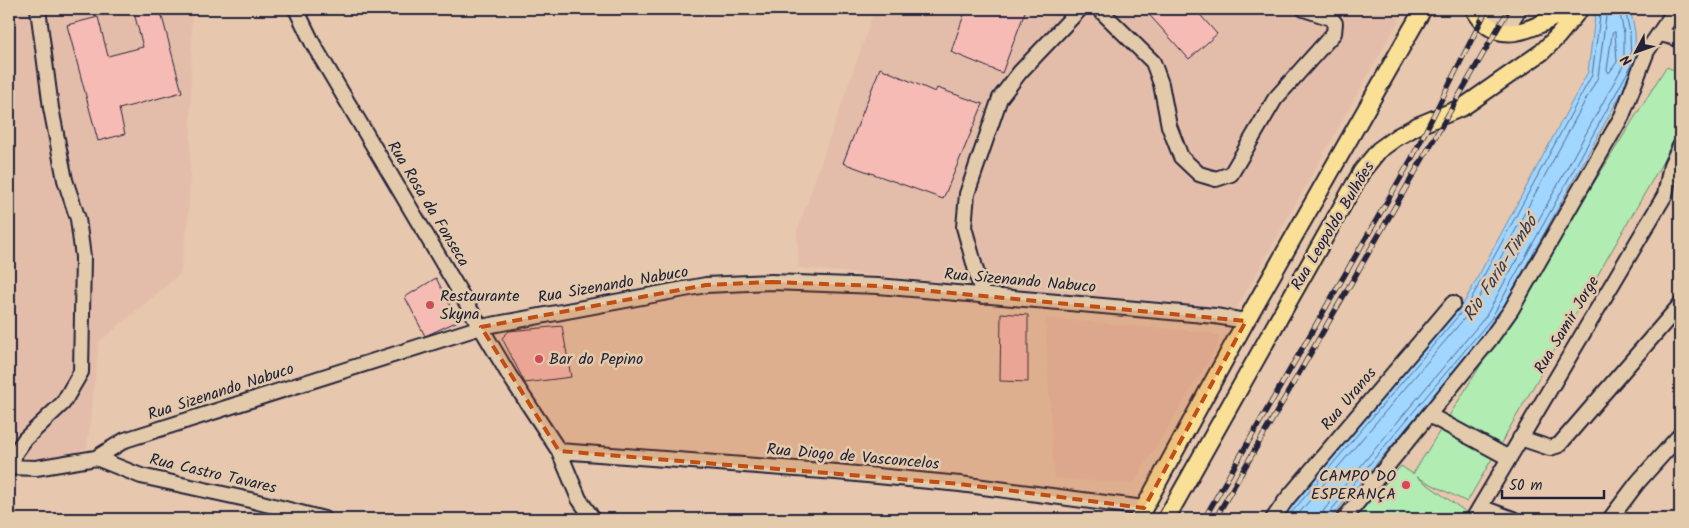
<svg xmlns="http://www.w3.org/2000/svg" width="1689" height="528" font-family="Kalam,sans-serif">
<style>
.built{fill:#e4bdaa}
.green{fill:#b1ecb2;stroke:#6a8776}
.water{fill:#a0d6ff;stroke:#6e8eb1}
.lines{fill:none;stroke-linecap:round;stroke-linejoin:round}
.shore{stroke:#546a89;stroke-width:1}
.building{fill:#f6bbb4;stroke:#22223b}
.minor-casing{stroke:#22223b;stroke-width:18}
.major-casing{stroke:#22223b;stroke-width:20}
.minor{stroke:#e3caab;stroke-width:14}
.major{stroke:#fadf96;stroke-width:16}
.rail-casing{stroke:#22223b;stroke-width:5.5}
.rail{stroke:#e3caab;stroke-width:4;stroke-dasharray:11;stroke-linecap:butt}
.marked{fill:#c04e15;fill-opacity:0.2;stroke:#c04e15;stroke-width:4;stroke-dasharray:10 6;stroke-linejoin:round}
.poi-dot{fill:#d1495b;stroke:#e3caab;stroke-width:2}
.labels{text-anchor:middle;dominant-baseline:central;stroke-width:5;stroke-linejoin:round;paint-order:stroke}
.street-label{font-size:16px;fill:#22223b;stroke:#e3caab}
.poi-label{font-size:16px;fill:#22223b;stroke:#e3caab;text-anchor:start}
.water-label{font-size:18px;font-style:italic;fill:#353d58;stroke:#e3caab}
</style>
<rect width="100%" height="100%" fill="#e7c7ad"/>
<filter id="ink" filterUnits="userSpaceOnUse"><feTurbulence type="fractalNoise" baseFrequency=".02" numOctaves="2"/><feDisplacementMap in="SourceGraphic" scale="10" xChannelSelector="R" yChannelSelector="G"/><feConvolveMatrix kernelMatrix="1 2 1 2 8 2 1 2 1" color-interpolation-filters="sRGB"/></filter>
<g filter="url(#ink)">
<path class="built" d="M 9,9 L 192,9 L 190,177 L 188,223 L 180,274 L 99,342 L 87,448 L 52,460 L 9,455 Z
M 875,9 L 1405,9 L 1235,311 L 799,268 L 797,231 Z
M 1045,318 L 1211,333 L 1219,336 L 1217,347 L 1133,484 L 1054,478 Z"/>
<path class="green" d="M 1666,67 L 1680,72 L 1680,132 L 1467,502 L 1417,477 L 1473,517 L 1472,519 L 1354,519 L 1401,466 L 1413,474 Z"/>
<path class="water" d="M 1596,9 L 1630,9 L 1635,32 L 1636,67 L 1495,322 L 1330,519 L 1279,519 L 1465,301 L 1588,72 Z"/>
<g class="lines">
<path class="shore" d="M 1615,32 L 1617,62 L 1609,73 L 1607,70 L 1612,34 Z
M 1286,519 L 1469,303 L 1592,75 L 1601,9
M 1294,519 L 1474,307 L 1598,77 L 1607,9
M 1321,519 L 1324,510 L 1486,316 L 1624,64 L 1624,33 L 1619,9
M 1327,519 L 1328,514 L 1491,319 L 1631,66 L 1630,33 L 1625,9"/>
</g>
<path class="building" d="M 133,9 L 160,9 L 182,92 L 119,109 L 125,134 L 98,141 L 67,25 L 98,17 L 108,56 L 143,47 Z
M 966,9 L 1026,9 L 1002,73 L 951,52 Z
M 1144,9 L 1195,9 L 1217,34 L 1189,59 Z
M 880,68 L 935,92 L 937,88 L 983,104 L 943,199 L 843,163 Z
M 436,278 L 458,321 L 425,336 L 405,297 Z
M 1001,313 L 1028,315 L 1028,382 L 1000,381 Z
M 562,326 L 571,377 L 525,383 L 502,338 L 509,331 Z"/>
<g class="lines">
<g class="minor-casing">
<path id="minor" d="M 296,9 L 313,44 L 509,375 L 559,451 L 579,499 L 593,519
M 1099,9 L 1153,62 L 1161,84 L 1169,126 L 1181,157 L 1199,174 L 1216,179 L 1231,174 L 1275,99 L 1334,33 L 1335,23 L 1331,18 L 1304,9
M 1488,9 L 1498,18 L 1511,22 L 1519,9
M 1660,34 L 1680,39
M 983,296 L 964,227 L 967,194 L 1000,98 L 1020,72 L 1080,9
M 1429,415 L 1509,458
M 1520,438 L 1550,448 L 1559,445 L 1680,305
M 559,451 L 836,472 L 960,484 L 1144,508
M 96,458 L 141,476 L 246,499 L 324,519
M 9,467 L 36,468 L 96,458 L 125,440 L 481,327 L 706,285 L 771,282 L 878,286 L 1215,316 L 1246,321
M 12,467 L 15,453 L 25,439 L 63,403 L 81,372 L 83,257 L 78,219 L 65,180 L 51,108 L 38,9
M 1480,507 L 1513,519
M 1273,519 L 1286,500 L 1453,303
M 1344,519 L 1491,338 L 1511,310 L 1622,116 L 1647,51 L 1676,9
M 1473,519 L 1665,195 L 1671,165 L 1680,146
M 1610,519 L 1638,482 L 1680,435"/>
</g>
<g class="major-casing">
<path id="major" d="M 1474,9 C 1497,52 1538,26 1569,9
M 1138,519 L 1246,321 L 1423,9
M 1166,519 L 1362,171 L 1379,150 L 1397,137 L 1417,126 L 1463,107 L 1542,52 L 1558,36 L 1580,9"/>
</g>
<use href="#minor" class="minor"/>
<use href="#major" class="major"/>
<g class="rail-casing">
<path id="rail" d="M 1204,519 L 1412,158 L 1487,9
M 1215,519 L 1509,9"/>
</g>
<use href="#rail" class="rail"/>
</g>
</g>
<path class="marked" d="M 771,282 L 878,286 L 1246,321 L 1144,508 L 960,484 L 559,451 L 481,327 L 706,285 Z"/>
<g class="poi-dot">
<circle cx="430" cy="305" r="5"/>
<circle cx="539" cy="359" r="5"/>
<circle cx="1406" cy="485" r="5"/>
</g>
<g class="labels">
<g class="street-label">
<text transform="translate(428 204) rotate(59)">Rua Rosa da Fonseca</text>
<text transform="translate(1333 226) rotate(-59)">Rua Leopoldo Bulhões</text>
<text transform="translate(1020 281) rotate(5)">Rua Sizenando Nabuco</text>
<text transform="translate(613 285) rotate(-10)">Rua Sizenando Nabuco</text>
<text transform="translate(1567 325) rotate(-59)">Rua Samir Jorge</text>
<text transform="translate(221 392) rotate(-18)">Rua Sizenando Nabuco</text>
<text transform="translate(1349 399) rotate(-50)">Rua Uranos</text>
<text transform="translate(853 457) rotate(5)">Rua Diogo de Vasconcelos</text>
<text transform="translate(213 474) rotate(13)">Rua Castro Tavares</text>
</g>
<g class="poi-label">
<text x="440" y="296">Restaurante<tspan x="440" dy="18">Skyna</tspan></text>
<text x="549" y="359">Bar do Pepino</text>
<text x="1396" y="476" text-anchor="end">CAMPO DO<tspan x="1396" dy="18">ESPERANÇA</tspan></text>
</g>
<g class="water-label">
<text transform="translate(1501 269) rotate(-57)">Rio Faria-Timbó</text>
</g>
</g>
<rect width="1689" height="528" fill="none" stroke="#e3caab" stroke-width="30"/>
<rect x="15" y="15" width="1659" height="498" fill="none" stroke="#22223b" stroke-width="2" filter="url(#ink)"/>
<g transform="translate(1636 52) rotate(229)" stroke="#e3caab" stroke-width="4" paint-order="stroke">
<path d="M0-4L9 19L0 12L-9 19Z" fill="#22223b"/>
<text y="-8" font-size="14" font-weight="bold" text-anchor="middle" fill="#22223b">N</text>
</g>
<path d="M1502 490v8h102v-8" fill="none" stroke="#22223b" stroke-width="2.5"/>
<text x="1509" y="490" font-size="15" fill="#22223b" stroke="#e3caab" stroke-width="4" paint-order="stroke">50 m</text>
</svg>
